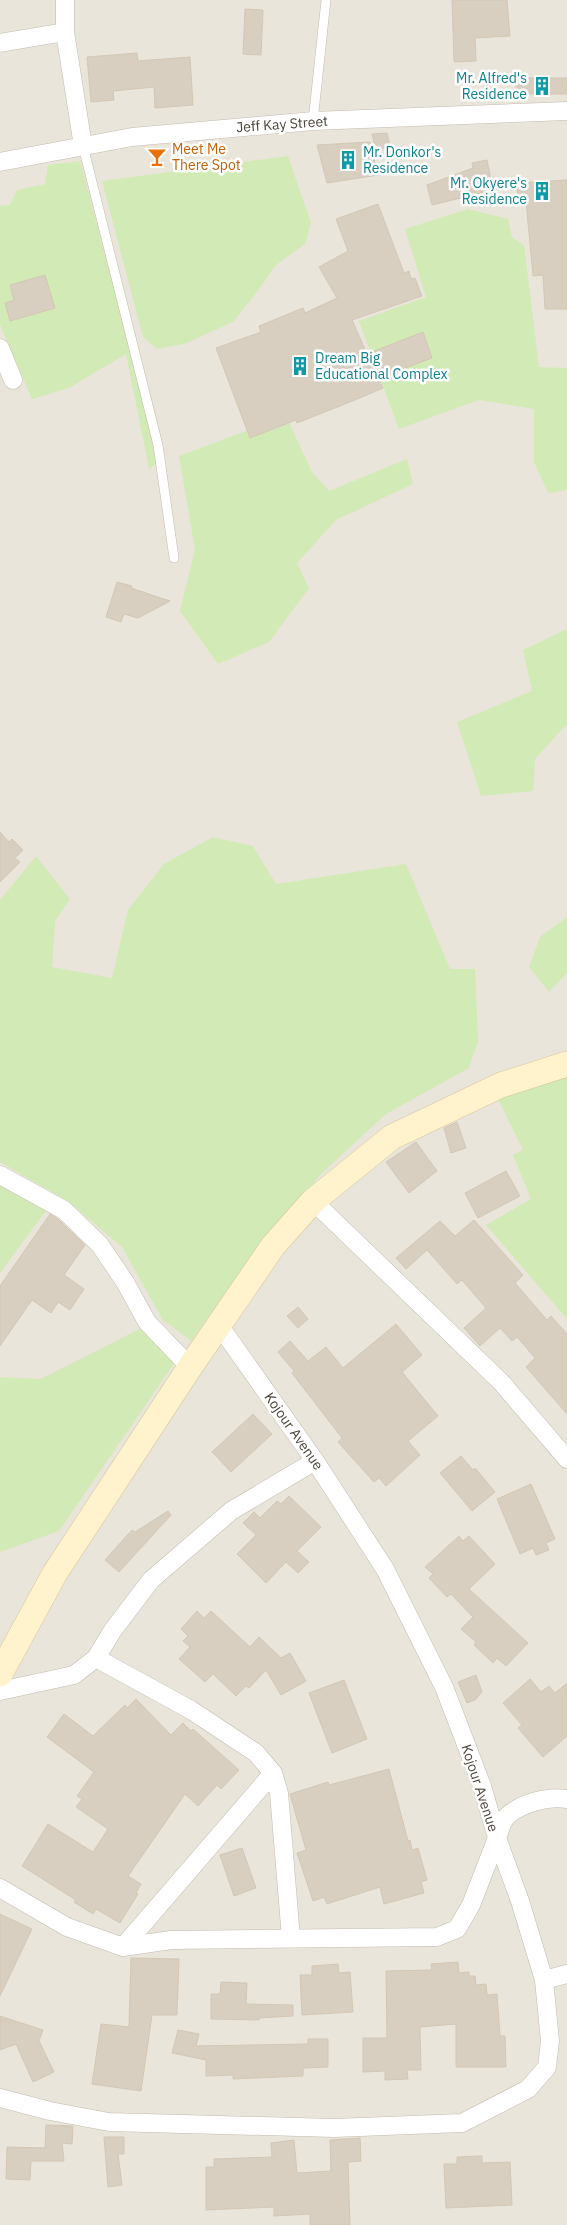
<svg xmlns="http://www.w3.org/2000/svg" width="567" height="2225" font-family="'IBM Plex Sans',sans-serif">
<style>
.residential{fill:#eae5da}
.green{fill:#d2eab5}
.building{fill:#d8cfc1;stroke:#d3c7b4}
.lines{fill:none;stroke-linecap:round;stroke-linejoin:round}
.lane-casing{stroke:#c2bbae;stroke-width:10}
.street-casing{stroke:#c2bbae;stroke-width:19}
.secondary-casing{stroke:#d6c79b;stroke-width:26}
.lane{stroke:#fff;stroke-width:9}
.street{stroke:#fff;stroke-width:18}
.secondary{stroke:#fff3cd;stroke-width:25}
.labels{text-anchor:middle;dominant-baseline:central;stroke-width:5;stroke-linejoin:round;paint-order:stroke}
.culture-label{font-size:14px;fill:#0d838f;stroke:#fff;text-anchor:end}
.street-label{font-size:14px;fill:#4b4439;stroke:#fff}
.food-label{font-size:14px;fill:#c56008;stroke:#fff;text-anchor:start}
</style>
<rect width="100%" height="100%" fill="#f6f3ec"/>
<path class="residential" d="M 0,0 L 567,0 L 567,2225 L 0,2225 Z"/>
<path class="green" d="M 288,156 L 311,223 L 305,244 L 276,265 L 257,292 L 233,322 L 184,344 L 157,349 L 143,337 L 102,181 Z
M 80,161 L 128,338 L 157,463 L 149,469 L 126,354 L 69,388 L 32,399 L 0,325 L 0,206 L 10,205 L 17,190 L 45,184 L 48,165 Z
M 468,209 L 508,219 L 512,237 L 524,245 L 539,367 L 567,368 L 567,490 L 548,493 L 534,462 L 534,409 L 479,400 L 399,429 L 359,321 L 426,297 L 405,229 Z
M 286,416 L 312,472 L 329,491 L 407,459 L 413,484 L 336,520 L 297,563 L 309,588 L 269,642 L 218,664 L 180,611 L 195,550 L 179,456 Z
M 567,629 L 567,724 L 535,759 L 533,791 L 481,796 L 457,722 L 532,691 L 523,650 Z
M 213,837 L 253,846 L 276,884 L 406,864 L 450,969 L 475,969 L 478,1041 L 469,1068 L 386,1114 L 320,1175 L 241,1271 L 191,1341 L 163,1320 L 122,1247 L 69,1202 L 0,1162 L 0,900 L 36,856 L 70,899 L 55,921 L 52,967 L 112,978 L 128,910 L 164,864 Z
M 567,917 L 567,973 L 549,992 L 529,967 L 540,937 Z
M 567,1073 L 567,1319 L 486,1225 L 531,1199 L 513,1155 L 523,1150 L 497,1097 Z
M 0,1182 L 48,1208 L 0,1273 Z
M 145,1326 L 177,1359 L 59,1531 L 0,1552 L 0,1377 L 41,1379 Z"/>
<path class="building" d="M 452,0 L 507,0 L 510,36 L 475,38 L 476,61 L 454,62 Z
M 245,9 L 263,10 L 261,55 L 243,54 Z
M 137,53 L 138,61 L 190,57 L 193,105 L 155,108 L 154,87 L 113,91 L 114,100 L 91,102 L 87,57 Z
M 516,78 L 567,78 L 567,94 L 516,94 Z
M 387,133 L 390,146 L 376,151 L 372,134 Z
M 370,142 L 378,175 L 327,183 L 317,145 Z
M 487,160 L 493,190 L 432,205 L 427,185 L 473,168 L 472,163 Z
M 567,180 L 567,309 L 545,309 L 543,275 L 533,276 L 526,201 L 518,201 L 517,183 Z
M 378,204 L 404,273 L 409,271 L 411,279 L 415,278 L 422,296 L 352,320 L 367,354 L 423,332 L 432,358 L 378,378 L 383,388 L 355,400 L 297,423 L 296,420 L 250,438 L 216,348 L 261,332 L 259,326 L 303,308 L 305,313 L 337,298 L 319,267 L 348,251 L 336,219 Z
M 45,275 L 55,308 L 10,321 L 5,303 L 14,300 L 10,285 Z
M 117,582 L 132,586 L 131,588 L 170,601 L 138,618 L 124,614 L 121,622 L 106,617 Z
M 0,832 L 9,842 L 12,839 L 23,850 L 15,858 L 20,862 L 0,882 Z
M 457,1122 L 466,1148 L 451,1153 L 444,1128 Z
M 416,1142 L 437,1171 L 409,1193 L 386,1162 Z
M 506,1171 L 520,1196 L 478,1218 L 465,1193 Z
M 50,1214 L 58,1219 L 85,1245 L 64,1275 L 84,1289 L 70,1310 L 58,1302 L 51,1313 L 32,1300 L 0,1346 L 0,1286 Z
M 474,1220 L 523,1275 L 515,1283 L 547,1320 L 551,1316 L 567,1334 L 567,1414 L 526,1367 L 535,1358 L 517,1337 L 512,1341 L 500,1328 L 480,1346 L 464,1328 L 486,1308 L 462,1280 L 457,1284 L 427,1250 L 406,1269 L 396,1258 L 440,1221 L 455,1236 Z
M 298,1307 L 308,1319 L 298,1328 L 287,1316 Z
M 396,1324 L 422,1355 L 402,1372 L 438,1416 L 408,1441 L 420,1455 L 386,1486 L 379,1478 L 374,1482 L 338,1442 L 342,1438 L 292,1373 L 294,1371 L 278,1352 L 290,1341 L 308,1361 L 326,1347 L 343,1368 Z
M 253,1414 L 272,1434 L 231,1472 L 212,1452 Z
M 461,1456 L 473,1470 L 475,1468 L 495,1492 L 472,1511 L 440,1473 Z
M 531,1484 L 555,1539 L 546,1543 L 549,1550 L 536,1555 L 533,1548 L 520,1554 L 497,1499 Z
M 289,1496 L 321,1527 L 297,1551 L 309,1562 L 298,1573 L 286,1562 L 266,1583 L 237,1554 L 256,1535 L 243,1523 L 254,1512 L 260,1518 L 277,1501 L 281,1504 Z
M 168,1511 L 171,1515 L 119,1572 L 105,1560 L 132,1530 L 135,1532 Z
M 459,1536 L 463,1541 L 469,1536 L 495,1564 L 469,1589 L 528,1643 L 506,1666 L 497,1658 L 493,1663 L 474,1645 L 476,1642 L 461,1629 L 473,1617 L 451,1594 L 447,1597 L 429,1578 L 433,1574 L 425,1567 Z
M 197,1611 L 204,1618 L 211,1611 L 250,1647 L 259,1637 L 281,1658 L 290,1653 L 306,1681 L 281,1695 L 266,1670 L 249,1688 L 246,1686 L 236,1696 L 213,1674 L 205,1682 L 179,1659 L 190,1647 L 183,1641 L 188,1636 L 181,1629 Z
M 476,1675 L 482,1692 L 475,1700 L 467,1703 L 458,1682 Z
M 530,1679 L 541,1692 L 549,1686 L 555,1693 L 567,1683 L 567,1736 L 543,1757 L 518,1728 L 522,1725 L 503,1703 Z
M 344,1680 L 367,1739 L 332,1753 L 309,1693 Z
M 136,1699 L 171,1735 L 183,1723 L 191,1731 L 193,1729 L 239,1770 L 221,1789 L 217,1785 L 198,1806 L 185,1794 L 128,1876 L 141,1884 L 136,1893 L 138,1894 L 120,1923 L 96,1909 L 93,1914 L 74,1902 L 76,1900 L 22,1866 L 48,1824 L 93,1852 L 108,1829 L 76,1807 L 82,1799 L 77,1796 L 94,1772 L 47,1737 L 64,1714 L 93,1736 L 125,1705 L 127,1708 Z
M 389,1769 L 408,1841 L 410,1840 L 412,1850 L 418,1848 L 427,1880 L 421,1882 L 424,1893 L 384,1904 L 380,1887 L 327,1904 L 324,1897 L 313,1901 L 297,1853 L 306,1850 L 290,1794 L 328,1782 L 329,1785 Z
M 242,1848 L 256,1888 L 234,1896 L 220,1855 Z
M 0,1914 L 32,1929 L 0,1996 Z
M 131,1958 L 179,1959 L 177,2015 L 152,2015 L 141,2091 L 92,2084 L 101,2024 L 129,2027 Z
M 458,1962 L 459,1973 L 469,1972 L 469,1976 L 475,1976 L 476,1985 L 486,1984 L 487,1995 L 497,1994 L 500,2036 L 505,2036 L 506,2067 L 456,2067 L 456,2024 L 420,2027 L 421,2070 L 407,2070 L 408,2079 L 385,2080 L 385,2071 L 363,2072 L 363,2038 L 387,2038 L 386,1971 L 432,1970 L 431,1964 Z
M 338,1964 L 339,1973 L 350,1972 L 353,2012 L 302,2015 L 300,1975 L 312,1975 L 312,1966 Z
M 221,1982 L 247,1983 L 246,2004 L 293,2005 L 293,2016 L 259,2018 L 259,2020 L 211,2019 L 211,1994 L 220,1994 Z
M 0,2016 L 43,2030 L 39,2041 L 54,2072 L 33,2082 L 16,2044 L 0,2050 Z
M 178,2030 L 199,2034 L 196,2046 L 308,2044 L 308,2039 L 328,2039 L 328,2067 L 303,2068 L 303,2076 L 233,2079 L 233,2075 L 206,2076 L 206,2060 L 172,2053 Z
M 46,2125 L 73,2126 L 72,2144 L 62,2143 L 64,2161 L 31,2161 L 30,2180 L 6,2179 L 7,2147 L 45,2148 Z
M 104,2137 L 124,2137 L 124,2154 L 118,2154 L 122,2185 L 108,2187 Z
M 360,2138 L 361,2161 L 348,2162 L 350,2225 L 310,2225 L 310,2214 L 274,2216 L 274,2207 L 206,2210 L 206,2167 L 214,2167 L 214,2159 L 272,2157 L 271,2143 L 294,2140 L 297,2173 L 331,2171 L 330,2140 Z
M 482,2156 L 482,2163 L 510,2162 L 512,2205 L 446,2208 L 444,2164 L 457,2164 L 457,2157 Z"/>
<g class="lines">
<g class="lane-casing">
<path id="lane" d="M 313,121 L 326,0
M 83,146 L 158,445 L 174,558"/>
</g>
<g class="street-casing">
<path id="street" d="M 65,0 L 65,32 L 83,146
M 0,43 L 65,32
M 0,162 L 132,137 L 313,121 L 567,111
M 0,348 L 13,380
M 0,1175 L 64,1210 L 100,1245 L 125,1282 L 147,1322 L 190,1367
M 313,1201 L 501,1382 L 567,1459
M 96,1658 L 191,1710 L 256,1753 L 273,1773 L 279,1793 L 291,1938
M 0,1691 L 74,1675 L 96,1658 L 113,1630 L 151,1580 L 231,1511 L 315,1461
M 0,1888 L 67,1927 L 123,1947 L 171,1940 L 437,1937 L 457,1929 L 471,1905 L 497,1838 L 482,1786 L 444,1687 L 385,1569 L 315,1461 L 219,1325
M 123,1947 L 273,1773
M 544,1980 L 567,1974
M 0,2098 L 50,2111 L 109,2122 L 334,2128 L 462,2123 L 528,2089 L 547,2067 L 550,2041 L 544,1980 L 520,1901 L 497,1838 C 500,1831 502,1821 507,1816 C 522,1803 547,1796 567,1799"/>
</g>
<g class="secondary-casing">
<path id="secondary" d="M 0,1674 L 55,1573 L 190,1367 L 273,1246 L 313,1201 L 392,1137 L 501,1085 L 567,1064"/>
</g>
<use href="#lane" class="lane"/>
<use href="#street" class="street"/>
<use href="#secondary" class="secondary"/>
</g>
<defs>
<g id="building-bare" transform="scale(1.5)"><path d="M-4-6H4V6H1V3H-1V6H-4ZM-2.5-4.3h1.7v1.8h-1.7ZM.8-4.3h1.7v1.8H.8ZM-2.5-1h1.7V.8h-1.7ZM.8-1h1.7V.8H.8Z" fill="#0f9aa8" stroke="#fff" stroke-width="2.5" paint-order="stroke"/></g>
<g id="bar-bare" transform="scale(1.5)"><path d="M-6-5H6L.8 .8V4.5H3.5V6h-7V4.5H-.8V.8Z" fill="#e8710a" stroke="#fff" stroke-width="2.5" paint-order="stroke"/></g>
</defs>
<g fill-rule="evenodd">
<use href="#building-bare" x="542" y="86"/>
<use href="#bar-bare" x="157" y="157"/>
<use href="#building-bare" x="348" y="160"/>
<use href="#building-bare" x="542" y="191"/>
<use href="#building-bare" x="300" y="366"/>
</g>
<g class="labels">
<g class="culture-label">
<text x="527" y="78">Mr. Alfred's<tspan x="527" dy="16">Residence</tspan></text>
<text x="363" y="152" text-anchor="start">Mr. Donkor's<tspan x="363" dy="16">Residence</tspan></text>
<text x="527" y="183">Mr. Okyere's<tspan x="527" dy="16">Residence</tspan></text>
<text x="315" y="358" text-anchor="start">Dream Big<tspan x="315" dy="16">Educational Complex</tspan></text>
</g>
<g class="street-label">
<text transform="translate(282 124) rotate(-4)">Jeff Kay Street</text>
<text transform="translate(294 1431) rotate(55)">Kojour Avenue</text>
<text transform="translate(480 1788) rotate(72)">Kojour Avenue</text>
</g>
<g class="food-label">
<text x="172" y="149">Meet Me<tspan x="172" dy="16">There Spot</tspan></text>
</g>
</g>
</svg>
